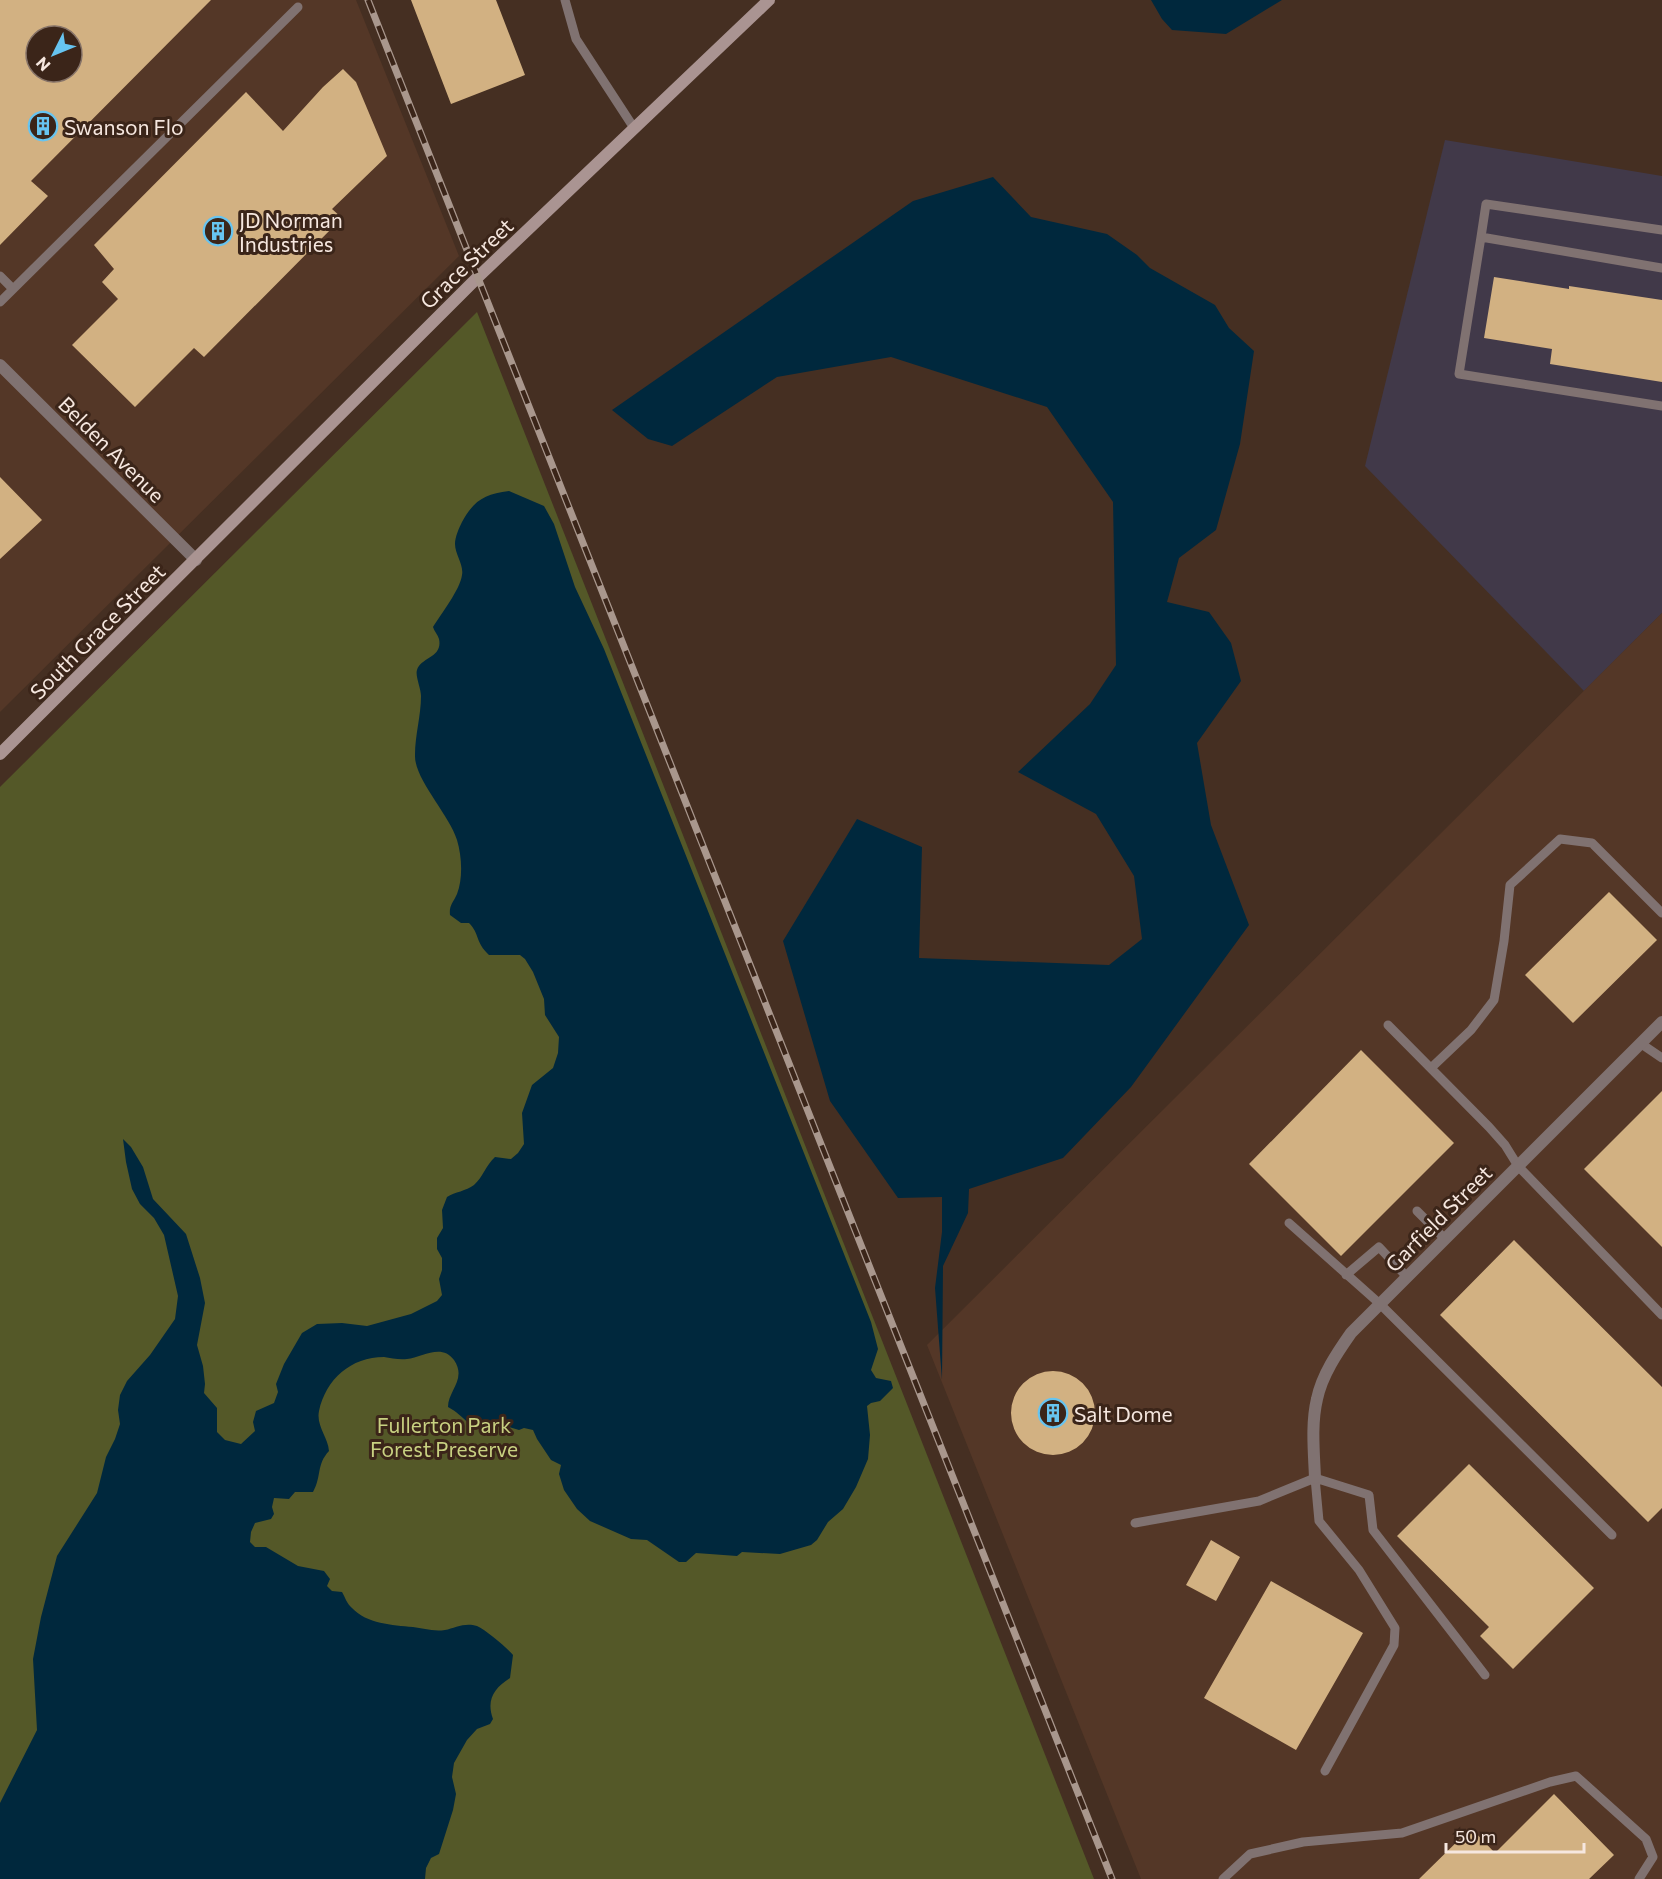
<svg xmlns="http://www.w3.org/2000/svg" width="1662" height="1879" font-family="Commissioner,sans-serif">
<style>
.commercial{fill:#413949}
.built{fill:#543727;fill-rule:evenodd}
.green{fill:#545828}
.water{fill:#00283d}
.building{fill:#d2b182;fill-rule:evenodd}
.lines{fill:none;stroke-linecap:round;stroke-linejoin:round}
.lane{stroke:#807271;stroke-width:9}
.street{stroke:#807271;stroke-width:12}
.secondary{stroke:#aa9492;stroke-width:12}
.rail-casing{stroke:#a9978d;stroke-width:7}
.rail{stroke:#3b2519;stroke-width:4.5;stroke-dasharray:14;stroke-linecap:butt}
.labels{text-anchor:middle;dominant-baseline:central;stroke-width:6;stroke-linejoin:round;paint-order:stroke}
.poi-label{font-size:21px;fill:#f6e7df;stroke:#3b2519;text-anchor:start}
.street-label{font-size:21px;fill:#f6e7df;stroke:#3b2519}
.park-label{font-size:21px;fill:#c8d181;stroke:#3b2519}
</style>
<rect width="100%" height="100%" fill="#452f22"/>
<path class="commercial" d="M 1445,140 L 1662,176 L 1662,613 L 1584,691 L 1365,466 Z"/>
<path class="built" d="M 0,0 L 356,0 L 459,256 L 0,712 ZM 36,36 L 72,36 L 72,72 L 36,72 Z
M 1662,613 L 1662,1879 L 1141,1879 L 927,1345 Z"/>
<path class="green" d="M 477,312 L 1094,1879 L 0,1879 L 0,787 Z"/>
<path class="water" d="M 1151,0 L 1282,0 L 1226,34 L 1172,30 L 1162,19 Z
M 993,177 L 1031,217 L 1107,234 L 1137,255 L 1150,268 L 1215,305 L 1229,328 L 1254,351 L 1240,444 L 1216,530 L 1179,558 L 1167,602 L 1209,612 L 1231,643 L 1241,681 L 1197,743 L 1211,825 L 1249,925 L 1131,1087 L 1063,1158 L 969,1189 L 968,1213 L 943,1266 L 942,1380 L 935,1288 L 942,1232 L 942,1197 L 898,1198 L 830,1101 L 783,941 L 857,819 L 922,847 L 919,958 L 1109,965 L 1142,939 L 1134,876 L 1096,814 L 1018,772 L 1090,704 L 1116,665 L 1113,502 L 1047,407 L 891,357 L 777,377 L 672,446 L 648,439 L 612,410 L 913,201 Z
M 509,491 L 544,506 L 554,524 L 575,587 L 604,649 L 871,1322 L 878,1349 L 871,1370 L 876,1378 L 891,1381 L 893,1388 L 880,1401 L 871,1403 L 867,1406 L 870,1435 L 868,1459 L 856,1487 L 843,1509 L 828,1522 L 817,1540 L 811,1545 L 780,1554 L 742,1552 L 737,1556 L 696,1553 L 686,1562 L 679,1562 L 647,1540 L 631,1539 L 590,1521 L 577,1509 L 564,1490 L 559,1474 L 561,1465 L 551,1460 L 537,1439 L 533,1430 L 524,1428 L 519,1430 L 509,1427 L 501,1420 L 490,1429 C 466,1429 467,1417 448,1407 C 448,1391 467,1379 454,1360 C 442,1343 422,1357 407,1359 C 399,1360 391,1358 384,1357 C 351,1357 326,1379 319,1411 C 316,1426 328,1437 329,1451 C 316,1465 322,1476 313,1492 L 295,1492 L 289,1499 L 274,1498 L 272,1507 L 274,1514 L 271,1519 L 255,1523 L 251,1532 L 250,1542 L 255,1547 L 266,1547 L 298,1566 L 324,1571 L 330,1579 L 327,1586 L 332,1591 L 342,1592 C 345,1597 347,1604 352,1608 C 367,1624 392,1625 413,1627 C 423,1628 433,1632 445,1630 C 455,1628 465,1622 477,1626 C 486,1630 506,1647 513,1655 L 510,1678 C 494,1688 486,1700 493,1719 L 490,1724 L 477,1729 L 467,1740 L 454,1763 L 452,1777 L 456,1794 L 453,1810 L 439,1854 L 431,1858 L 426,1868 L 425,1879 L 0,1879 L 0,1803 L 37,1730 L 33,1659 L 41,1617 L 57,1556 L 97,1493 L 106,1457 L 115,1439 L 120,1424 L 118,1410 L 120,1395 L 127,1381 L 150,1355 L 175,1319 L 178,1296 L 164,1235 L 154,1218 L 140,1204 L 132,1189 L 126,1162 L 123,1139 L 131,1147 L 143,1167 L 153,1199 L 186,1234 L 200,1278 L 205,1303 L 197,1345 L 203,1366 L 205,1384 L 204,1393 L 217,1408 L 217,1432 L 225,1440 L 241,1444 L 255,1431 L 253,1422 L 256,1411 L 274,1403 L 278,1392 L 276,1384 L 284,1364 L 302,1333 L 317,1324 L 342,1323 L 367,1326 L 411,1314 L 437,1301 L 442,1295 L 439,1279 L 442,1270 L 442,1258 L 437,1249 L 437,1238 L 443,1228 L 442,1210 L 447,1197 C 455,1192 466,1191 474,1185 C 483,1177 486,1165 495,1157 L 511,1159 L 518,1153 L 524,1144 L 522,1113 L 532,1085 L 553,1068 L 558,1053 L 559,1037 L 545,1015 L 544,999 L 533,972 L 525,959 L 520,955 L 489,955 C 475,942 480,934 469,923 L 461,923 L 450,915 C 449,905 453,903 457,894 C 463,878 462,857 457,840 C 449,814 414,779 415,755 C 415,735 421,716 421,696 C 421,688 415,676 417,670 C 421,657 443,658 439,639 C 438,635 434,631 433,627 C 441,614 460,590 462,575 C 464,565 455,554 455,544 C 455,537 459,528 462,522 C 474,500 485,494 509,491 Z"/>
<path class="building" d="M 0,0 L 211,0 L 31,181 L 48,196 L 0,245 ZM 36,36 L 72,36 L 72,72 L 36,72 Z
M 411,0 L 496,0 L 525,75 L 451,104 Z
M 343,69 L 356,82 L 387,156 L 332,209 L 342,218 L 204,357 L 194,348 L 135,407 L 72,345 L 118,299 L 102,282 L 114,269 L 94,245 L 246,92 L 283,131 L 323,87 Z
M 1494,277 L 1569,289 L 1569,286 L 1662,300 L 1662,382 L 1550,364 L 1552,349 L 1484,338 Z
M 0,477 L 42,520 L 0,559 Z
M 1609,892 L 1657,940 L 1573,1023 L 1525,975 Z
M 1361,1050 L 1454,1143 L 1341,1256 L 1249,1164 Z
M 1662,1091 L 1662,1247 L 1584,1169 Z
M 1514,1240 L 1662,1387 L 1662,1508 L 1648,1522 L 1440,1315 Z
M1011 1413a42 42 0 1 1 84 0a42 42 0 1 1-84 0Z
M 1469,1464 L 1594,1588 L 1513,1669 L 1480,1636 L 1489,1627 L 1397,1536 Z
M 1211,1540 L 1240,1557 L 1216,1601 L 1186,1585 Z
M 1271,1581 L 1363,1633 L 1296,1750 L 1204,1698 Z
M 1554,1794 L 1614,1855 L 1589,1879 L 1419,1879 L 1471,1828 L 1495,1853 Z"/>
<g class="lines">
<path class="lane" d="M 565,0 L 576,39 L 634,128
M 1662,230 L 1486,204 L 1481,237 L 1662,268
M 1481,237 L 1459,374 L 1662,406
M 0,276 L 13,289
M 0,302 L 298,7
M 1388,1025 L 1489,1127 L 1505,1145 L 1518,1166 L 1662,1315
M 1640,1043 L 1662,1058
M 1431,1068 L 1471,1030 L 1494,1000 L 1504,941 L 1510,885 L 1560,839 L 1592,843 L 1662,913
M 1417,1211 L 1445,1239
M 1289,1223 L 1380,1304 L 1612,1535
M 1346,1275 L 1379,1247 L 1407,1277
M 1315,1478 L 1319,1521 L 1359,1570 L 1395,1628 L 1394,1645 L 1325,1771
M 1135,1523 L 1259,1501 L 1315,1478 L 1369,1495 L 1373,1530 L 1485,1675
M 1223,1879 L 1250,1854 L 1303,1842 L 1402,1833 L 1550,1782 L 1576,1776 L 1646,1839 L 1653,1857 L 1639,1879"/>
<path class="street" d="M 0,365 L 196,560
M 1315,1478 C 1314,1452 1311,1424 1317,1399 C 1322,1375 1337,1353 1351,1333 L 1662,1022"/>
<path class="secondary" d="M 0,754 L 478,277 L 769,0"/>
<g class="rail-casing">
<path id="rail" d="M 368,0 L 1112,1879"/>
</g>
<use href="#rail" class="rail"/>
</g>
<defs>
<g id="building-ring" transform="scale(1.5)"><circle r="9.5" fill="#3b2519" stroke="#67c4f0" stroke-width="1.5"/><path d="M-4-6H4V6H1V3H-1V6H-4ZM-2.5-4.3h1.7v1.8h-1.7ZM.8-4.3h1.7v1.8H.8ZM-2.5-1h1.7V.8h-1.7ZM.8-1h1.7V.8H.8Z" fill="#67c4f0"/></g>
</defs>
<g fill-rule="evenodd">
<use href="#building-ring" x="43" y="126"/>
<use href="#building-ring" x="218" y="231"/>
<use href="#building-ring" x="1053" y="1413"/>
</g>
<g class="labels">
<g class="poi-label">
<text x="64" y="126">Swanson Flo</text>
<text x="239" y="219">JD Norman<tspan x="239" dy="24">Industries</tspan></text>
<text x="1074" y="1413">Salt Dome</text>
</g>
<g class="street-label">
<text transform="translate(466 263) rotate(-44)">Grace Street</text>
<text transform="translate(112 449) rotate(45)">Belden Avenue</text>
<text transform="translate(97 631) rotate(-45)">South Grace Street</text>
<text transform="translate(1438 1218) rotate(-45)">Garfield Street</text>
</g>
<g class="park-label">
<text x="444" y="1424">Fullerton Park<tspan x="444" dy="24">Forest Preserve</tspan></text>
</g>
</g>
<g transform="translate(54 54) rotate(227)"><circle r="28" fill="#3b2519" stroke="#867368" stroke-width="1.5"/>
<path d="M0-4.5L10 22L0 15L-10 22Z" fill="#67c4f0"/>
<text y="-9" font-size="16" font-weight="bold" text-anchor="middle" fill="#f6e7df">N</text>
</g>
<path d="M1446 1843v9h138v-9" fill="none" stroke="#f6e7df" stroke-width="3"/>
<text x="1455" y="1843" font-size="18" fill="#f6e7df" stroke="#3b2519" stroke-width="4.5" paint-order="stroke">50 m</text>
</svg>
